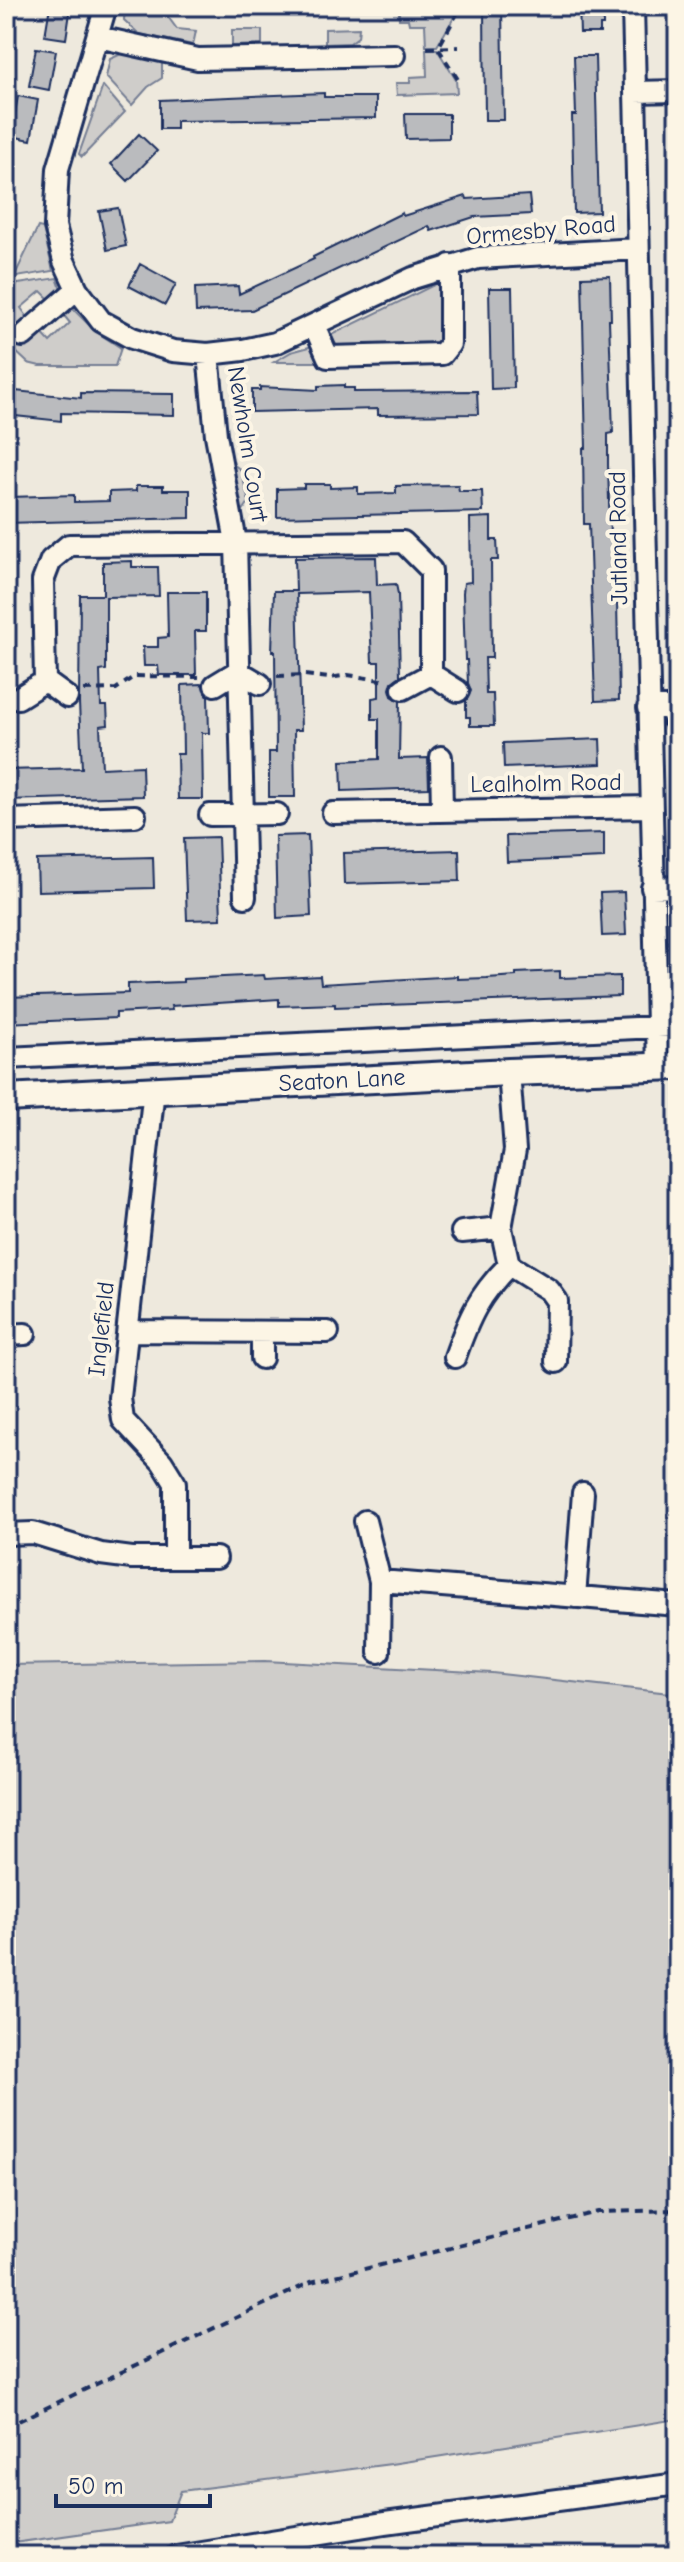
<svg xmlns="http://www.w3.org/2000/svg" width="684" height="2562" font-family="'Comic Neue',sans-serif">
<style>
.green{fill:#cfcdca;stroke:#757e94;stroke-width:2}
.building{fill:#babbbe;stroke:#1b2f5e;stroke-width:2}
.lines{fill:none;stroke-linecap:round;stroke-linejoin:round}
.minor-casing{stroke:#1b2f5e;stroke-width:26}
.major-casing{stroke:#1b2f5e;stroke-width:32}
.path{stroke:#1b2f5e;stroke-width:4;stroke-dasharray:8 6;stroke-linecap:butt}
.minor{stroke:#fcf5e5;stroke-width:20}
.major{stroke:#fcf5e5;stroke-width:26}
.labels{text-anchor:middle;dominant-baseline:central;stroke-width:8;stroke-linejoin:round;paint-order:stroke}
.street-label{font-size:24px;fill:#1b2f5e;stroke:#fcf5e5}
</style>
<rect width="100%" height="100%" fill="#eee9dd"/>
<filter id="ink" filterUnits="userSpaceOnUse"><feTurbulence type="fractalNoise" baseFrequency=".0125" numOctaves="2"/><feDisplacementMap in="SourceGraphic" scale="16" xChannelSelector="R" yChannelSelector="G"/><feConvolveMatrix kernelMatrix="1 2 1 2 8 2 1 2 1" color-interpolation-filters="sRGB"/></filter>
<g filter="url(#ink)">
<path class="green" d="M 125,6 L 160,6 L 177,29 L 196,31 L 193,45 L 139,34 L 124,20 Z
M 399,7 L 455,7 L 455,16 L 437,46 L 426,46 L 425,24 L 409,24 L 408,19 L 399,19 Z
M 359,28 L 358,37 L 350,43 L 325,44 L 325,29 Z
M 232,30 L 262,30 L 262,45 L 232,46 Z
M 426,49 L 437,49 L 456,80 L 457,93 L 397,95 L 396,83 L 410,83 L 410,77 L 427,76 Z
M 128,51 L 162,61 L 162,78 L 148,87 L 132,105 L 106,77 L 110,59 Z
M 103,86 L 125,112 L 82,157 L 79,154 Z
M 38,227 L 43,228 L 53,271 L 17,277 L 15,275 Z
M 57,278 L 61,289 L 51,301 L 41,291 L 21,308 L 29,319 L 21,334 L 9,344 L 6,339 L 6,300 L 12,285 Z
M 442,281 L 440,343 L 336,346 L 333,343 L 331,335 Z
M 72,308 L 95,331 L 121,348 L 115,366 L 40,366 L 28,363 L 13,349 L 26,338 L 40,331 L 50,342 L 70,323 L 61,312 Z
M 313,346 L 326,362 L 274,362 L 291,352 Z
M 229,461 L 241,470 L 249,502 L 242,512 Z
M 265,1661 L 492,1673 L 678,1694 L 678,2419 L 391,2464 L 181,2491 L 169,2521 L 6,2544 L 6,1665 Z"/>
<path class="building" d="M 50,6 L 71,6 L 66,39 L 45,36 Z
M 484,6 L 502,6 L 504,120 L 485,120 Z
M 579,6 L 603,6 L 603,25 L 600,25 L 600,33 L 580,33 Z
M 36,48 L 56,51 L 49,90 L 29,86 Z
M 574,56 L 595,56 L 599,212 L 574,213 L 572,115 L 576,115 Z
M 324,93 L 324,97 L 376,97 L 376,118 L 176,121 L 176,129 L 160,129 L 160,100 Z
M 18,96 L 38,100 L 31,140 L 11,136 Z
M 405,114 L 449,114 L 449,138 L 406,139 Z
M 139,134 L 157,151 L 128,181 L 111,164 Z
M 529,195 L 531,214 L 474,217 L 431,231 L 429,226 L 252,310 L 196,312 L 195,288 L 238,286 L 239,294 L 314,259 L 313,257 L 402,213 L 403,216 L 466,196 L 467,199 Z
M 118,208 L 126,246 L 107,250 L 99,211 Z
M 140,264 L 176,284 L 165,305 L 129,286 Z
M 610,276 L 611,320 L 609,320 L 613,433 L 608,434 L 608,465 L 610,536 L 613,536 L 614,602 L 617,602 L 619,700 L 595,701 L 589,524 L 584,524 L 583,448 L 586,448 L 582,277 Z
M 489,288 L 512,288 L 514,388 L 491,389 Z
M 344,385 L 344,388 L 354,388 L 354,392 L 477,391 L 478,414 L 378,415 L 378,409 L 252,412 L 252,390 L 260,390 L 260,387 L 318,390 L 318,386 Z
M 6,390 L 81,398 L 81,393 L 174,394 L 174,415 L 61,413 L 61,421 L 6,415 Z
M 304,484 L 330,484 L 330,488 L 358,487 L 358,494 L 396,493 L 396,486 L 458,485 L 459,491 L 482,491 L 483,512 L 277,517 L 277,489 L 304,488 Z
M 136,486 L 163,486 L 163,490 L 190,490 L 190,518 L 6,523 L 6,503 L 11,503 L 10,497 L 74,495 L 74,502 L 109,501 L 109,492 L 136,491 Z
M 491,517 L 491,540 L 497,540 L 498,560 L 491,560 L 492,658 L 485,658 L 486,694 L 493,694 L 494,726 L 470,726 L 470,717 L 466,717 L 466,701 L 471,691 L 468,683 L 467,660 L 465,660 L 463,593 L 464,583 L 471,582 L 470,518 Z
M 376,557 L 377,585 L 396,584 L 398,594 L 400,676 L 392,682 L 390,689 L 392,696 L 400,701 L 399,759 L 428,758 L 429,788 L 342,791 L 341,761 L 379,759 L 379,719 L 372,719 L 372,698 L 379,697 L 379,662 L 372,662 L 369,592 L 297,594 L 301,730 L 294,730 L 295,797 L 269,797 L 269,752 L 276,752 L 275,651 L 272,651 L 274,591 L 296,591 L 295,558 Z
M 132,561 L 132,567 L 158,567 L 159,596 L 106,597 L 106,670 L 100,671 L 101,706 L 107,706 L 108,725 L 100,726 L 102,768 L 142,766 L 143,796 L 6,800 L 6,770 L 82,768 L 79,703 L 80,595 L 103,595 L 103,562 Z
M 167,592 L 206,592 L 206,631 L 195,631 L 196,675 L 159,675 L 158,666 L 144,666 L 143,647 L 158,647 L 158,638 L 168,637 Z
M 202,684 L 208,696 L 209,733 L 202,733 L 203,799 L 178,799 L 177,754 L 183,754 L 182,685 Z
M 600,739 L 601,764 L 504,768 L 503,743 Z
M 604,833 L 604,858 L 507,862 L 506,836 Z
M 308,835 L 311,916 L 277,918 L 275,836 Z
M 218,837 L 221,919 L 187,920 L 184,838 Z
M 459,850 L 460,881 L 344,884 L 343,853 Z
M 153,857 L 154,888 L 38,891 L 37,860 Z
M 624,892 L 626,935 L 602,936 L 600,893 Z
M 560,971 L 560,978 L 620,976 L 620,996 L 335,1007 L 335,1004 L 279,1006 L 279,999 L 171,1006 L 172,1010 L 116,1013 L 116,1018 L 6,1023 L 6,997 L 128,993 L 128,984 L 183,982 L 183,979 L 264,975 L 265,979 L 320,976 L 321,984 L 457,976 L 457,979 L 487,978 L 516,976 L 516,973 Z"/>
<g class="lines">
<g class="minor-casing">
<path id="minor" d="M 106,6 L 58,169 L 55,226 L 64,261 L 77,289 L 101,321 L 132,338 L 173,351 L 208,354 L 243,350 L 275,343 L 413,278 L 478,258 L 638,249
M 633,6 L 658,1068
M 98,37 L 198,59 L 394,55
M 635,92 L 678,91
M 314,325 L 328,357 L 442,354 L 450,344 L 450,265
M 23,336 L 77,289
M 208,354 L 216,435 L 236,542 L 245,897
M 45,681 L 43,581 L 51,560 L 69,545 L 403,542 L 431,570 L 431,674
M 215,685 L 238,671 L 260,684
M 403,689 L 431,674 L 458,691
M 18,698 L 45,681 L 67,697
M 648,708 L 670,708 L 678,728
M 441,757 L 442,811
M 333,813 L 650,807
M 210,815 L 277,814
M 6,820 L 135,816
M 652,888 L 678,887
M 6,1058 L 678,1026
M 154,1089 L 120,1398 L 123,1420 L 162,1462 L 175,1483 L 175,1557
M 501,1228 L 515,1150 L 509,1072
M 462,1232 L 501,1228 L 509,1265
M 509,1265 L 549,1290 L 557,1301 L 556,1362
M 128,1331 L 328,1332
M 262,1332 L 262,1358
M 6,1335 L 25,1334
M 455,1357 C 469,1317 479,1295 509,1265
M 365,1521 L 380,1581 L 379,1652
M 6,1534 L 33,1533 L 101,1554 L 132,1558 L 216,1558
M 380,1581 L 678,1605
M 575,1597 L 583,1493
M 176,2556 L 385,2523 L 678,2484"/>
</g>
<g class="major-casing">
<path id="major" d="M 6,1098 L 509,1072 L 678,1066"/>
</g>
<path class="path" d="M 458,12 L 438,48 L 459,81
M 427,48 L 459,47
M 277,676 L 305,675 L 329,678 L 348,675 L 387,681
M 84,690 L 116,689 L 135,676 L 199,677
M 6,2427 L 311,2282 L 598,2212 L 678,2210"/>
<use href="#minor" class="minor"/>
<use href="#major" class="major"/>
</g>
</g>
<g class="labels">
<g class="street-label">
<text transform="translate(541 230) rotate(-5)">Ormesby Road</text>
<text transform="translate(248 444) rotate(81)">Newholm Court</text>
<text transform="translate(618 538) rotate(-91)">Jutland Road</text>
<text transform="translate(546 783) rotate(-1)">Lealholm Road</text>
<text transform="translate(342 1080) rotate(-3)">Seaton Lane</text>
<text transform="translate(101 1329) rotate(-84)">Inglefield</text>
</g>
</g>
<rect width="684" height="2562" fill="none" stroke="#fcf5e5" stroke-width="32"/>
<rect x="16" y="16" width="652" height="2530" fill="none" stroke="#1b2f5e" stroke-width="3" filter="url(#ink)"/>
<path d="M56 2494v12h154v-12" fill="none" stroke="#1b2f5e" stroke-width="4"/>
<text x="68" y="2494" font-size="24" fill="#1b2f5e" stroke="#fcf5e5" stroke-width="6" paint-order="stroke">50 m</text>
</svg>
